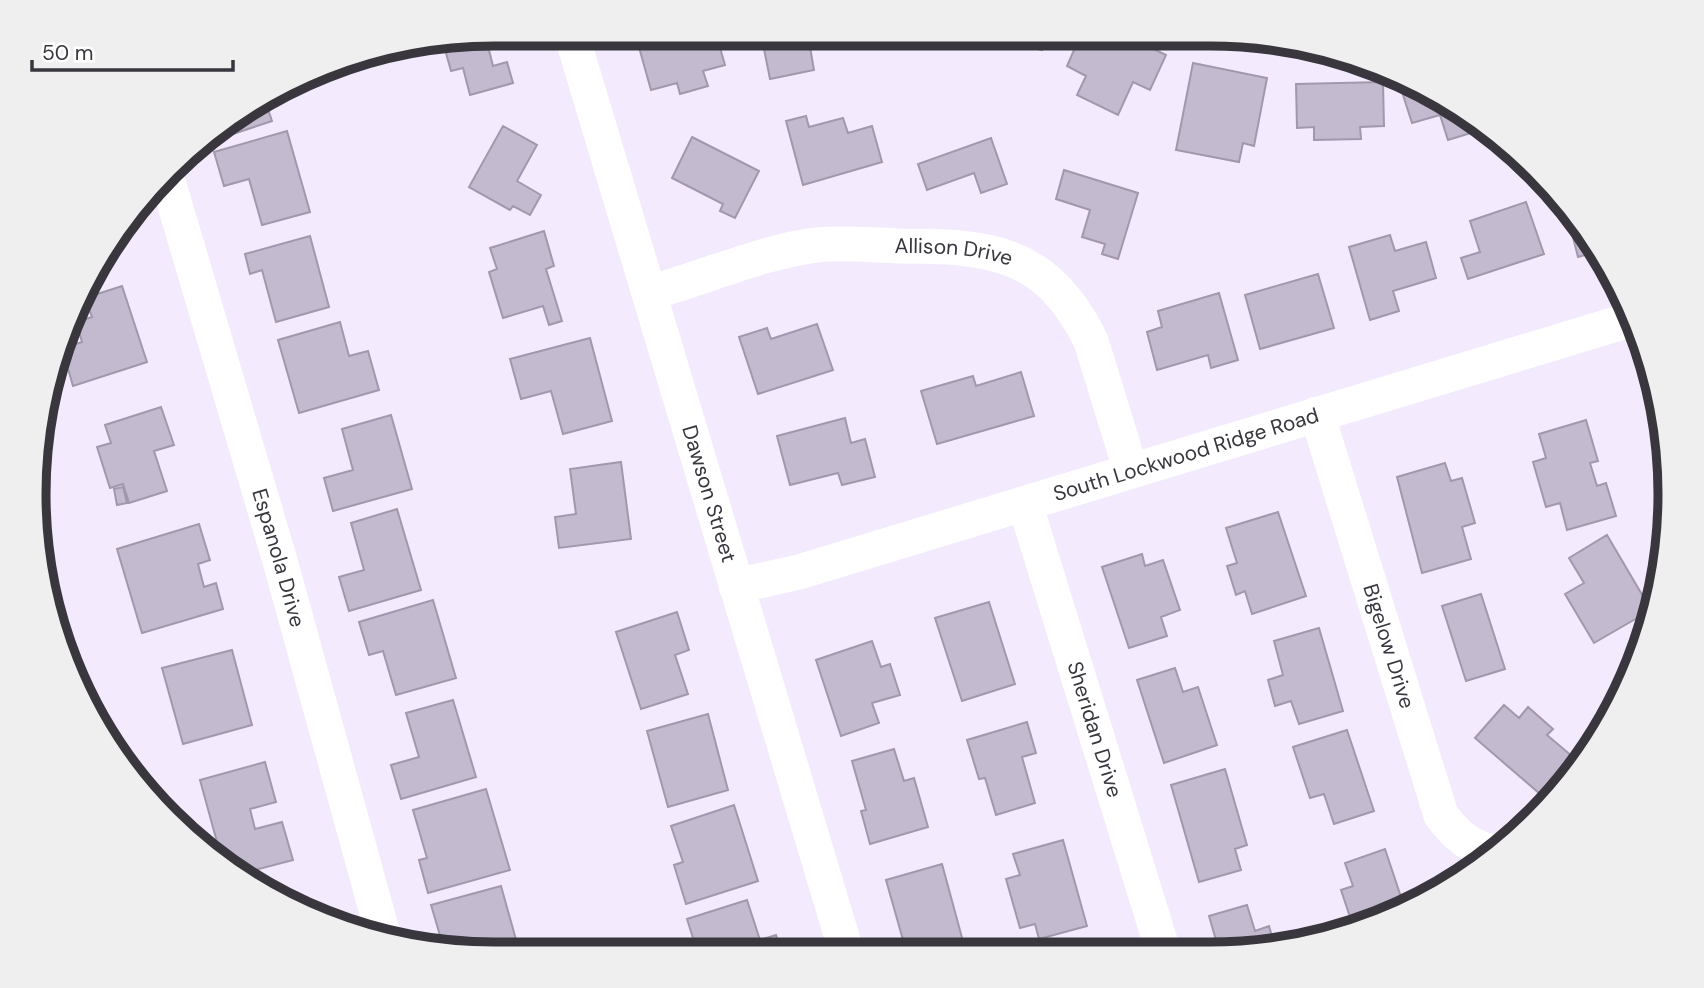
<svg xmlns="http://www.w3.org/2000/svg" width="1704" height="988" font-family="'DM Sans',sans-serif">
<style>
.building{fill:#c3bacf;stroke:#a198ad;stroke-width:2}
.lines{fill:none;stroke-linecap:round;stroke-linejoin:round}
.minor{stroke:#fff;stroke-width:35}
.labels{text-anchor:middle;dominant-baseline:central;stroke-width:5;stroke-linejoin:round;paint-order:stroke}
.street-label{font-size:21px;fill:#39363e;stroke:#fff}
.rim{fill:none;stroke:#39363e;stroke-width:9}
</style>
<rect width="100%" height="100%" fill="#f3ebfd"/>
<path class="building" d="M 498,33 L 501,42 L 488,46 L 493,66 L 507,62 L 513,83 L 470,95 L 463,68 L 451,71 L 443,42 Z
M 635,33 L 716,34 L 725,65 L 703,71 L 708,86 L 680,94 L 677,83 L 651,90 Z
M 761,34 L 835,34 L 836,41 L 810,47 L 814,70 L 770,79 Z
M 973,34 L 1046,34 L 1042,50 Z
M 1081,34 L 1123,34 L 1166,55 L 1150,90 L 1133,82 L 1118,115 L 1077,95 L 1086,76 L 1067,66 Z
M 1193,63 L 1267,78 L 1254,146 L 1243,143 L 1239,162 L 1176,150 Z
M 1383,82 L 1384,126 L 1360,127 L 1361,139 L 1314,140 L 1314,127 L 1297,128 L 1296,84 Z
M 1422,89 L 1466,111 L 1487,128 L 1448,140 L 1440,115 L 1412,123 L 1403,95 Z
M 278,94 L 279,99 L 266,103 L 272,121 L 212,141 L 209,133 L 214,128 Z
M 806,116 L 809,127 L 843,118 L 848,133 L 872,126 L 882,162 L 803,185 L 786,121 Z
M 503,126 L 537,145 L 517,181 L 541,195 L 530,215 L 513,206 L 510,210 L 469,187 Z
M 287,131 L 310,212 L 262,225 L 249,179 L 224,186 L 214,152 Z
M 692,137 L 759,171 L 735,218 L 720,211 L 723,204 L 672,178 Z
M 991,138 L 1007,184 L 981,193 L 974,173 L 927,190 L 918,164 Z
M 1064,170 L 1138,193 L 1118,259 L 1102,254 L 1105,244 L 1082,237 L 1090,210 L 1056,199 Z
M 1526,202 L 1544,254 L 1468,279 L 1461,258 L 1480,252 L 1470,221 Z
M 1564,202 L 1593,238 L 1600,251 L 1578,257 Z
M 544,231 L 554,266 L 546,269 L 562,321 L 549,325 L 543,306 L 503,318 L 489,272 L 497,269 L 490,248 Z
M 1390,235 L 1395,251 L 1426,242 L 1436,278 L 1393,291 L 1399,311 L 1370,320 L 1349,247 Z
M 310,236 L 329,307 L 276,322 L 262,270 L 250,274 L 245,254 Z
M 1318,274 L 1334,328 L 1260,349 L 1245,295 Z
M 122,286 L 147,362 L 73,386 L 62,348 L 82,342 L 76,322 L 92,317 L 85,298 Z
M 1219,293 L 1238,360 L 1211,368 L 1208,355 L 1157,370 L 1147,332 L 1162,327 L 1158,311 Z
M 340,322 L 349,356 L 368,351 L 379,390 L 299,413 L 278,340 Z
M 817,324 L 833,370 L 758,394 L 739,337 L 767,328 L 771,339 Z
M 590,338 L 612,421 L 563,434 L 551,391 L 521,399 L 510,359 Z
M 1021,372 L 1034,416 L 937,444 L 921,391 L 973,376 L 976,386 Z
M 161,407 L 174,445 L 154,451 L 167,491 L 129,503 L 123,484 L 110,488 L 97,447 L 111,443 L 105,425 Z
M 391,415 L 412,489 L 333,511 L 324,478 L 353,470 L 342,429 Z
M 845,418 L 851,443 L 865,439 L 875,477 L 842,485 L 838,473 L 790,485 L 777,436 Z
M 1586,420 L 1598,461 L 1590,463 L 1597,486 L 1606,483 L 1616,516 L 1567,530 L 1560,503 L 1546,507 L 1533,462 L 1546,458 L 1539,434 Z
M 621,462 L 631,539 L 559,548 L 555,517 L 576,514 L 570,469 Z
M 1445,463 L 1451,481 L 1462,478 L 1475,523 L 1462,527 L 1471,559 L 1422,573 L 1397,477 Z
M 123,487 L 127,503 L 117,505 L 114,489 Z
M 397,509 L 421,590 L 349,611 L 339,577 L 364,570 L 351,523 Z
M 1278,512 L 1306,596 L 1252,614 L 1245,591 L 1236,595 L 1227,566 L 1237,563 L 1226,528 Z
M 199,524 L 210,560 L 198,564 L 204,587 L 216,583 L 223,609 L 142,633 L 117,549 Z
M 1607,535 L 1651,610 L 1594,643 L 1565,594 L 1584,583 L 1569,558 Z
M 1142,554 L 1145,566 L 1163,560 L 1180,610 L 1161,617 L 1167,636 L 1129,648 L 1102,567 Z
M 1481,594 L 1505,669 L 1466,681 L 1442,606 Z
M 433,600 L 456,678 L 396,695 L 383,651 L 369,655 L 359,622 Z
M 989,602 L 1015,684 L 962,701 L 935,618 Z
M 677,612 L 689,650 L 675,655 L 688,694 L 641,709 L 616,632 Z
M 1319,628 L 1343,711 L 1299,724 L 1291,701 L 1275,706 L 1268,680 L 1283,675 L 1274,641 Z
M 872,641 L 881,667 L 890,664 L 900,695 L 872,703 L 879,723 L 841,736 L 816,660 Z
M 232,650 L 252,725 L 183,744 L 162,668 Z
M 1175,668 L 1183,692 L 1198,687 L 1217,745 L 1164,763 L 1137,680 Z
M 453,700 L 476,777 L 401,799 L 391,765 L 419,757 L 406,713 Z
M 1504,705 L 1519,718 L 1528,707 L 1553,729 L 1547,735 L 1579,762 L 1547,800 L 1475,738 Z
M 708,714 L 728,790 L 668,807 L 647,731 Z
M 1027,722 L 1036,753 L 1022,757 L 1035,803 L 996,815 L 985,778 L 979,779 L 967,740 Z
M 1347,730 L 1374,811 L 1334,824 L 1324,794 L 1310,798 L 1293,747 Z
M 894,749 L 904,781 L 914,778 L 928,827 L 870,844 L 861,811 L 866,810 L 852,761 Z
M 265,762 L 276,802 L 250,809 L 255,829 L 282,822 L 293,860 L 236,875 L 223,864 L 200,780 Z
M 1225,769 L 1247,845 L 1235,849 L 1241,870 L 1199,882 L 1171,785 Z
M 486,789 L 510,870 L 428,893 L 419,860 L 427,858 L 413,810 Z
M 734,805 L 758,881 L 686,904 L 674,865 L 683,862 L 671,826 Z
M 1063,840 L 1087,926 L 1039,939 L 1035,924 L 1020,928 L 1006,879 L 1020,875 L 1013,854 Z
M 1385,849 L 1405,909 L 1368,926 L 1363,913 L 1350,917 L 1341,890 L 1353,886 L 1345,863 Z
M 942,864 L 964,945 L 932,954 L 907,954 L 886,880 Z
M 501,886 L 520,954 L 467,954 L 464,943 L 444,949 L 431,905 Z
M 747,900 L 760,940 L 776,935 L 782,954 L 698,954 L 687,919 Z
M 1247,905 L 1255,931 L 1269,926 L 1275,947 L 1241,954 L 1220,954 L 1209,916 Z"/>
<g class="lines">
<g class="minor">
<path id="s1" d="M 571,33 L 847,954"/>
<path id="s2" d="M 167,178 L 280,561 L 384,938"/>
<path id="s3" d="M 649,293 C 701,279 764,251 817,245 C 843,242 871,245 897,246 C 989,246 1046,250 1091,341 L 1131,471"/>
<path id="s4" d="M 1317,414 L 1441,815 C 1455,834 1470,848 1494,852"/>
<path id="s5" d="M 1025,504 L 1164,954"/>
<path id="s6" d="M 736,586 L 799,572 L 1636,318"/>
</g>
</g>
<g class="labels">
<g class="street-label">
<text stroke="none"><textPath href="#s3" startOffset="312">Allison Drive</textPath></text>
<text stroke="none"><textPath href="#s6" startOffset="469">South Lockwood Ridge Road</textPath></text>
<text stroke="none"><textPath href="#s1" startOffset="481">Dawson Street</textPath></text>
<text stroke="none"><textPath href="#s2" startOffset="396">Espanola Drive</textPath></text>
<text stroke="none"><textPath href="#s4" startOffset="243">Bigelow Drive</textPath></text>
<text stroke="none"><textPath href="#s5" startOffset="236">Sheridan Drive</textPath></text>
</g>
</g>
<path d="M0 0H1704V988H0ZM494 46H1210A448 448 0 0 1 1658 494V494A448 448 0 0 1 1210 942H494A448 448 0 0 1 46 494V494A448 448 0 0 1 494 46Z" fill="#efeff0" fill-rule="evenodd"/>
<path class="rim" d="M494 46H1210A448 448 0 0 1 1658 494V494A448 448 0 0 1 1210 942H494A448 448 0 0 1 46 494V494A448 448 0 0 1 494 46Z"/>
<path d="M32 60v10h201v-10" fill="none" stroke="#39363e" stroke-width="3.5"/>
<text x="42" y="60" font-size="21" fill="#39363e" stroke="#ffffff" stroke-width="5" paint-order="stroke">50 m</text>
</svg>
